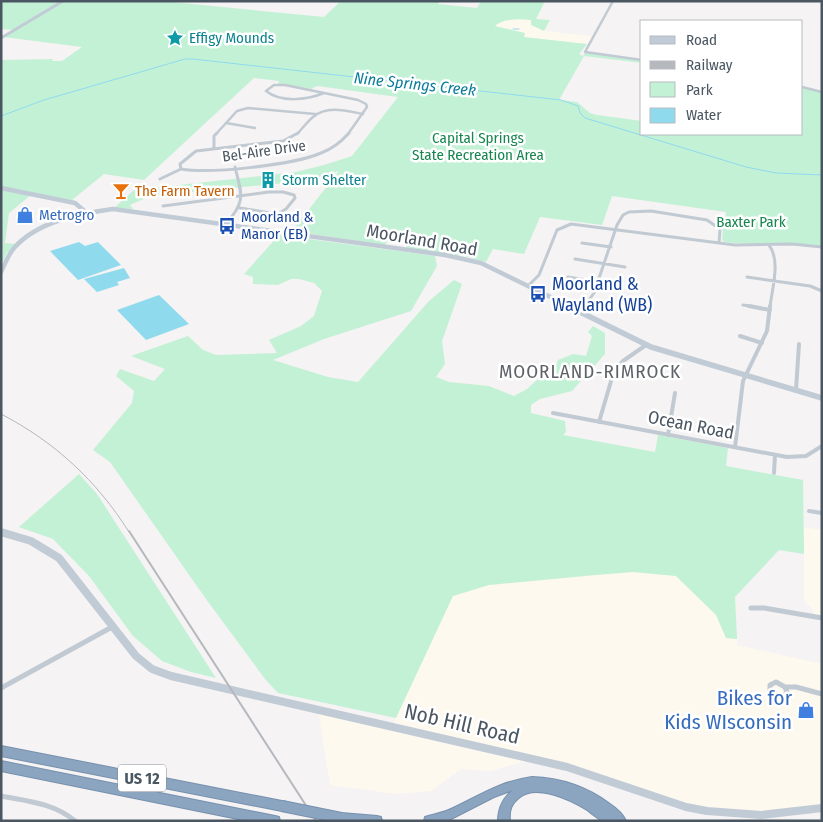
<svg xmlns="http://www.w3.org/2000/svg" width="823" height="822" font-family="'Fira Sans Condensed',sans-serif">
<style>
.commercial{fill:#fdf9ef}
.green{fill:#c3f1d5}
.water{fill:#90daee}
.lines{fill:none;stroke-linecap:round;stroke-linejoin:round}
.stream{stroke:#90daee;stroke-width:1}
.highway-casing{stroke:#7690ad;stroke-width:2}
.street-far3{stroke:#c1cad2;stroke-width:2.5}
.street-far2{stroke:#c1cad2;stroke-width:3}
.street-far1{stroke:#c1cad2;stroke-width:4}
.street{stroke:#c1cad2;stroke-width:5}
.secondary-far3{stroke:#c1cbd6;stroke-width:3}
.secondary-far2{stroke:#c1cbd6;stroke-width:4.5}
.secondary-far1{stroke:#c1cbd6;stroke-width:5.5}
.secondary{stroke:#c1cbd6;stroke-width:8}
.highway{fill:#8ba5c1;fill-rule:evenodd}
.rail-far1{stroke:#b5b8bd;stroke-width:1}
.rail{stroke:#b5b8bd;stroke-width:2}
.highway-bridge-casing{stroke:#7690ad;stroke-width:12;stroke-linecap:butt}
.highway-bridge{stroke:#8ba5c1;stroke-width:10}
.labels{text-anchor:middle;dominant-baseline:central;stroke-width:5;stroke-linejoin:round;paint-order:stroke}
.far-culture-label{font-size:15px;fill:#0d838f;stroke:#fff;text-anchor:start}
.far-park-label{font-size:15px;fill:#17864f;stroke:#fff}
.far-street-label{font-size:15px;fill:#4a5661;stroke:#fff}
.far-food-label{font-size:15px;fill:#c56008;stroke:#fff;text-anchor:start}
.far-shop-label{font-size:15px;fill:#366cbe;stroke:#fff;text-anchor:start}
.far-transit-label{font-size:15px;fill:#164399;stroke:#fff;text-anchor:start}
.far-water-label{font-size:16px;font-style:italic;fill:#0c7c9b;stroke:#fff}
.shield{fill:#fff;stroke:#808990;stroke-width:1}
.shield-label{font-size:16px;font-weight:bold;fill:#4a5661}
.street-label{font-size:18px;fill:#4a5661;stroke:#fff}
.transit-label{font-size:18px;fill:#164399;stroke:#fff;text-anchor:start}
.neighbourhood-label{font-size:19px;letter-spacing:1px;fill:#5f6368;stroke:#fff}
.near-shop-label{font-size:21px;fill:#366cbe;stroke:#fff;text-anchor:end}
.near-street-label{font-size:21px;fill:#4a5661;stroke:#fff}
</style>
<rect width="100%" height="100%" fill="#f5f3f3"/>
<path class="commercial" d="M 473,13 L 550,20 L 545,31 L 592,36 L 587,44 L 460,31 Z
M 804,527 L 822,530 L 822,618 L 816,617 L 812,609 L 804,601 Z
M 633,572 L 676,576 L 716,615 L 726,638 L 737,639 L 737,645 L 822,664 L 822,808 L 770,815 L 707,811 L 534,759 L 490,771 L 461,769 L 431,791 L 396,794 L 330,785 L 318,709 L 392,726 L 453,596 L 489,585 Z"/>
<path class="green" d="M 1,1 L 62,1 L 13,30 L 1,29 Z
M 65,1 L 161,1 L 324,17 L 341,1 L 440,1 L 438,4 L 477,8 L 481,1 L 545,1 L 536,19 L 550,20 L 544,31 L 531,25 L 531,20 C 518,19 505,18 495,26 L 525,33 L 524,37 L 587,44 L 579,54 L 583,56 L 585,53 L 642,61 L 642,63 L 584,56 L 559,100 L 577,102 L 590,113 L 597,115 L 642,121 L 642,134 L 802,134 L 802,87 L 822,92 L 822,246 C 789,242 757,246 725,242 L 722,240 L 723,230 L 716,223 L 725,220 L 726,212 L 612,196 L 602,225 L 540,217 L 524,254 L 493,249 L 486,262 L 468,257 L 406,248 L 412,235 L 393,232 L 385,245 L 292,231 L 339,171 L 317,178 L 286,183 L 150,196 L 130,205 L 133,209 L 114,208 L 134,190 L 296,172 L 324,165 L 352,156 L 398,97 L 317,86 L 311,89 L 278,84 L 279,81 L 254,78 L 144,180 L 104,174 L 72,200 L 32,194 L 9,213 L 5,243 L 16,244 L 7,253 L 1,266 L 1,60 L 53,59 L 52,61 L 62,61 L 82,47 L 3,37 Z
M 279,235 L 435,256 L 437,266 L 411,311 L 324,339 L 273,360 L 328,377 L 358,382 L 429,301 L 454,280 L 462,284 L 442,341 L 445,364 L 436,377 L 449,382 L 489,386 L 514,396 L 527,389 L 537,380 L 546,378 L 554,370 L 558,360 L 573,354 L 586,356 L 592,336 L 588,332 L 593,326 L 605,333 L 605,354 L 572,391 L 540,399 L 531,405 L 531,413 L 565,421 L 566,432 L 563,435 L 655,452 L 658,435 L 728,448 L 726,466 L 803,480 L 804,554 L 779,550 L 735,597 L 737,639 L 726,638 L 716,615 L 676,576 L 633,572 L 595,575 L 489,585 L 453,596 L 396,718 L 278,693 L 265,679 L 206,599 L 110,462 L 93,450 L 132,403 L 134,391 L 116,376 L 120,369 L 154,381 L 165,369 L 131,356 L 188,336 L 203,350 L 216,355 L 277,353 L 269,340 L 301,326 L 314,316 L 322,291 L 314,283 L 299,279 L 291,279 L 278,285 L 253,284 L 253,277 L 244,274 Z
M 79,474 L 97,494 L 216,678 L 191,672 L 162,661 L 133,636 L 89,576 L 53,539 L 19,527 Z"/>
<path class="water" d="M 79,242 L 85,246 L 98,242 L 121,265 L 78,280 L 50,251 Z
M 124,268 L 130,278 L 117,282 L 119,285 L 97,292 L 84,279 Z
M 159,295 L 189,324 L 146,340 L 117,310 Z"/>
<g class="lines">
<path class="stream" d="M 513,29 L 519,29
M 1,116 L 44,100 L 185,59 L 193,59 L 561,100 L 578,106 L 580,113 L 585,118 L 746,167 L 776,173 L 822,175"/>
<g class="highway-casing">
<path id="highway" d="M 1,746 L 282,801 L 286,802 L 287,806 L 286,810 L 282,811 L 1,756 Z
M 1,761 L 275,816 L 279,817 L 280,821 L 248,821 L 1,771 Z
M 532,777 C 561,778 586,786 610,804 C 616,808 623,814 626,821 C 619,821 610,822 603,821 C 598,819 591,813 587,810 C 571,800 537,784 520,797 C 511,804 509,810 510,821 L 498,821 C 498,807 503,798 513,790 L 494,797 L 447,821 L 424,821 L 425,817 C 434,814 443,813 451,809 C 481,795 498,782 532,777 Z
M 341,813 L 377,816 L 381,817 L 382,821 L 337,821 L 335,818 L 337,814 Z"/>
</g>
<path class="street-far3" d="M 613,1 L 585,52 L 642,60
M 802,87 L 822,92
M 324,93 C 307,100 281,103 266,91 L 274,85 L 285,85 L 358,100 L 366,104 L 367,107 L 348,134
M 226,123 L 255,128
M 216,134 L 237,111 L 248,108 L 315,114
M 297,134 C 302,129 307,122 313,117 C 327,105 347,111 363,114"/>
<path class="street-far2" d="M 214,148 L 214,136 L 217,133
M 181,169 C 211,174 293,165 321,153 C 332,149 341,142 349,133
M 181,169 L 180,164 L 196,151 L 283,141 L 298,133
M 160,179 L 181,169
M 163,206 L 269,192 L 283,192 L 294,195 L 295,198 L 286,209 L 263,223
M 240,208 L 277,214
M 226,224 C 246,201 242,195 235,167
M 582,243 L 611,247
M 769,245 C 781,261 772,288 770,307
M 575,259 L 625,267
M 568,277 L 598,282
M 747,277 L 810,286 L 822,291
M 528,286 L 539,275 L 557,230 L 571,224 L 735,245 L 792,244 L 822,247
M 743,305 L 756,307
M 579,307 L 589,300 L 594,293 L 617,225 L 623,215 L 629,212 L 651,211 L 707,220 L 720,229 L 719,243"/>
<path class="street-far1" d="M 749,306 L 770,310
M 575,310 L 580,306
M 740,336 L 762,343
M 796,390 L 799,344
M 553,413 L 787,457 L 806,456 L 822,446
M 599,422 L 614,371 L 623,361 L 646,345
M 668,435 L 675,393
M 735,447 L 743,381 L 767,331 L 770,306
M 774,473 L 775,455
M 809,511 L 822,513"/>
<path class="street" d="M 751,608 L 764,608 L 822,618
M 776,682 L 785,687 L 787,692 L 784,696 L 776,696 L 770,691 L 770,685 Z
M 785,687 L 796,687 L 822,694
M 1,688 L 112,627
M 1,796 C 27,801 54,803 75,821"/>
<path class="secondary-far3" d="M 1,38 L 63,1"/>
<path class="secondary-far2" d="M 1,188 L 75,203 L 88,214
M 1,272 C 5,264 8,255 14,248 C 38,221 79,214 113,209 L 445,255 L 481,263 L 571,307"/>
<path class="secondary-far1" d="M 568,306 L 651,347 L 822,398"/>
<path class="secondary" d="M 1,532 L 31,541 L 59,558 L 136,656 L 152,669 L 171,676 L 567,767 L 686,807 L 707,811 L 761,815 L 822,808"/>
<use href="#highway" class="highway"/>
<path class="rail-far1" d="M 1,414 C 55,442 97,481 129,532"/>
<path class="rail" d="M 129,531 L 316,821"/>
<g class="highway-bridge-casing">
<path id="highway-bridge" d="M 282,806 L 341,818"/>
</g>
<use href="#highway-bridge" class="highway-bridge"/>
</g>
<defs>
<g id="sight-bare" transform="scale(1.35)"><path d="M0-6L1.8-2.2L6-1.7L2.9 1.2L3.7 5.4L0 3.3L-3.7 5.4L-2.9 1.2L-6-1.7L-1.8-2.2Z" fill="#0f9aa8" stroke="#fff" stroke-width="2.5" paint-order="stroke"/></g>
<g id="building-bare" transform="scale(1.35)"><path d="M-4-6H4V6H1V3H-1V6H-4ZM-2.5-4.3h1.7v1.8h-1.7ZM.8-4.3h1.7v1.8H.8ZM-2.5-1h1.7V.8h-1.7ZM.8-1h1.7V.8H.8Z" fill="#0f9aa8" stroke="#fff" stroke-width="2.5" paint-order="stroke"/></g>
<g id="bar-bare" transform="scale(1.35)"><path d="M-6-5H6L.8 .8V4.5H3.5V6h-7V4.5H-.8V.8Z" fill="#e8710a" stroke="#fff" stroke-width="2.5" paint-order="stroke"/></g>
<g id="shop-bare" transform="scale(1.35)"><path d="M-5-2.5h2.3a2.7 3.5 0 0 1 5.4 0H5L5.5 6h-11ZM-1.5-2.5h3a1.5 2.3 0 0 0-3 0Z" fill="#3f7fe0" stroke="#fff" stroke-width="2.5" paint-order="stroke"/></g>
<g id="bus-bare" transform="scale(1.35)"><path d="M-5-6H5V4H4V6H2V4H-2V6H-4V4H-5ZM-3.5-4V0h7V-4ZM-3.5 1.2v1.5H-2V1.2ZM2 1.2v1.5H3.5V1.2Z" fill="#1a4fb4" stroke="#fff" stroke-width="2.5" paint-order="stroke"/></g>
</defs>
<g fill-rule="evenodd">
<use href="#sight-bare" x="175" y="38"/>
<use href="#building-bare" x="268" y="180"/>
<use href="#bar-bare" x="121" y="191"/>
<use href="#shop-bare" x="25" y="215"/>
<use href="#bus-bare" x="227" y="226"/>
<use href="#bus-bare" x="538" y="294"/>
<use href="#shop-bare" x="806" y="710"/>
</g>
<g class="labels">
<g class="far-culture-label">
<text x="189" y="38">Effigy Mounds</text>
<text x="282" y="180">Storm Shelter</text>
</g>
<g class="far-park-label">
<text x="478" y="138">Capital Springs<tspan x="478" dy="17">State Recreation Area</tspan></text>
<text x="751" y="222">Baxter Park</text>
</g>
<g class="far-street-label">
<text transform="translate(264 151) rotate(-8)">Bel-Aire Drive</text>
</g>
<g class="far-food-label">
<text x="135" y="191">The Farm Tavern</text>
</g>
<g class="far-shop-label">
<text x="39" y="215">Metrogro</text>
</g>
<g class="far-transit-label">
<text x="241" y="217">Moorland &amp;<tspan x="241" dy="17">Manor (EB)</tspan></text>
</g>
<g class="far-water-label">
<text transform="translate(415 84) rotate(6)">Nine Springs Creek</text>
</g>
<rect class="shield" x="118" y="764.5" width="48" height="27" rx="4"/>
<g class="shield-label">
<text x="142" y="778">US 12</text>
</g>
<g class="street-label">
<text transform="translate(422 240) rotate(10)">Moorland Road</text>
<text transform="translate(691 425) rotate(11)">Ocean Road</text>
</g>
<g class="transit-label">
<text x="552" y="284">Moorland &amp;<tspan x="552" dy="21">Wayland (WB)</tspan></text>
</g>
<g class="neighbourhood-label">
<text x="590" y="371">MOORLAND-RIMROCK</text>
</g>
<g class="near-shop-label">
<text x="792" y="698">Bikes for<tspan x="792" dy="24">Kids WIsconsin</tspan></text>
</g>
<g class="near-street-label">
<text transform="translate(462 724) rotate(13)">Nob Hill Road</text>
</g>
</g>
<rect width="823" height="822" fill="none" stroke="#4a5661" stroke-width="5"/>
<rect x="640" y="20" width="162" height="115" fill="#ffffff" stroke="#b7bbc0"/>
<rect x="650" y="36" width="25" height="8" fill="#c1cbd6" stroke="#b7bbc0"/>
<text x="686" y="45" font-size="15" fill="#4a5661">Road</text>
<rect x="650" y="61" width="25" height="8" fill="#b5b8bd" stroke="#b7bbc0"/>
<text x="686" y="70" font-size="15" fill="#4a5661">Railway</text>
<rect x="650" y="82" width="25" height="15" fill="#c3f1d5" stroke="#b7bbc0"/>
<text x="686" y="95" font-size="15" fill="#4a5661">Park</text>
<rect x="650" y="108" width="25" height="15" fill="#90daee" stroke="#b7bbc0"/>
<text x="686" y="120" font-size="15" fill="#4a5661">Water</text>
</svg>
